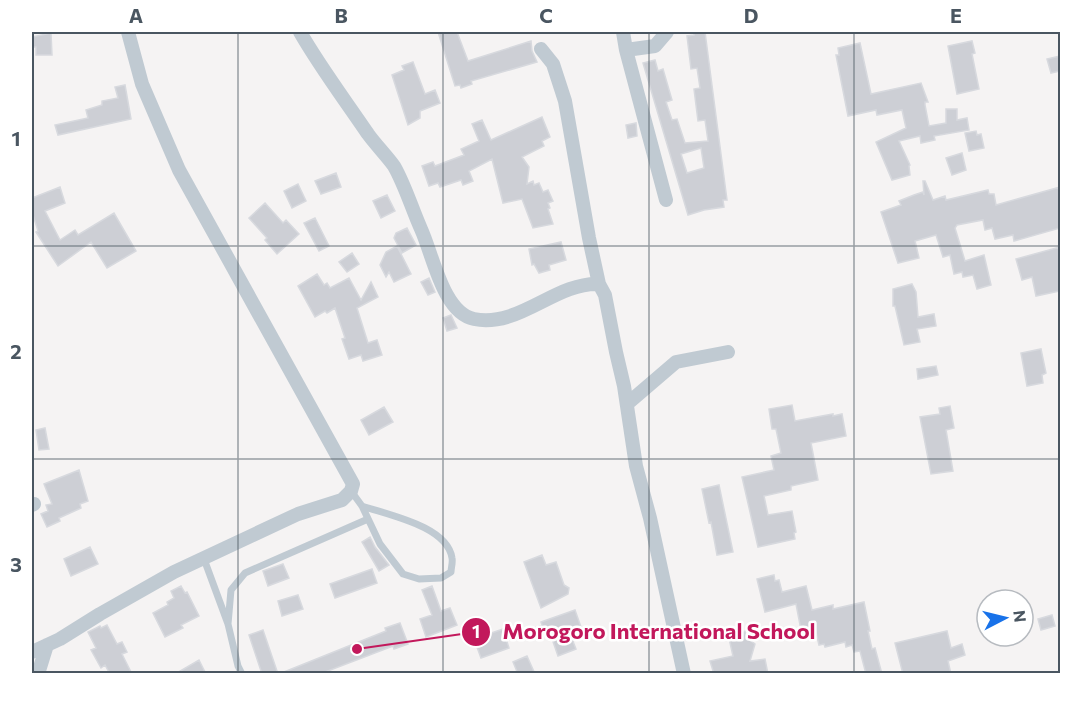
<svg xmlns="http://www.w3.org/2000/svg" width="1092" height="705" font-family="Commissioner,sans-serif">
<style>
.building{fill:#cdcfd5;stroke:#d7d9de;stroke-width:1.5;fill-rule:evenodd}
.lines{fill:none;stroke-linecap:round;stroke-linejoin:round}
.service{stroke:#c0cad2;stroke-width:7}
.minor{stroke:#c0cad2;stroke-width:14}
.grid{fill:none;stroke:#4a5661;stroke-width:1.5;stroke-opacity:0.55}
.leader{fill:none;stroke:#c2185b;stroke-width:2}
.callout-dot{fill:#c2185b;stroke:#fff;stroke-width:2}
.mark-label{font-size:18px;text-anchor:middle;font-weight:bold;fill:#fff}
.callout-label{font-size:22px;text-anchor:middle;font-weight:bold;fill:#c2185b;stroke:#fff;stroke-width:5;stroke-linejoin:round;paint-order:stroke}
.neatline{fill:none;stroke:#4a5661;stroke-width:2}
.grid-label{font-size:20px;text-anchor:middle;font-weight:bold;fill:#4a5661}
</style>
<rect width="100%" height="100%" fill="#f5f3f3"/>
<path class="building" d="M 438,32 L 457,32 L 468,61 L 531,41 L 532,51 L 537,62 L 471,81 L 472,84 L 461,88 L 460,85 L 455,86 Z
M 694,32 L 705,32 L 727,200 L 723,200 L 724,207 L 704,210 L 688,215 L 643,63 L 655,60 L 658,71 L 663,69 L 672,100 L 666,102 L 672,120 L 677,119 L 685,143 L 708,141 L 705,120 L 698,121 L 694,89 L 700,88 L 697,68 L 691,69 L 687,36 L 694,35 ZM 701,148 L 704,168 L 687,173 L 681,154 Z
M 51,33 L 52,55 L 36,55 L 36,47 L 32,47 L 32,37 Z
M 972,41 L 975,53 L 972,54 L 979,89 L 957,94 L 948,46 Z
M 860,43 L 871,94 L 921,83 L 928,102 L 925,102 L 925,105 L 929,126 L 946,123 L 946,109 L 957,109 L 957,120 L 967,118 L 969,130 L 934,136 L 935,140 L 921,143 L 920,136 L 899,141 L 910,165 L 909,166 L 910,175 L 892,180 L 876,142 L 906,128 L 902,110 L 877,115 L 876,110 L 848,116 L 836,55 L 839,55 L 838,48 Z
M 1060,56 L 1060,71 L 1051,73 L 1047,59 Z
M 413,62 L 425,94 L 435,90 L 440,103 L 420,111 L 420,118 L 408,125 L 392,75 L 404,70 L 402,66 Z
M 125,85 L 131,119 L 58,135 L 55,125 L 88,118 L 86,110 L 102,105 L 102,101 L 118,98 L 115,87 Z
M 542,117 L 550,137 L 542,141 L 544,146 L 522,157 L 529,167 L 527,184 L 533,181 L 534,185 L 539,183 L 543,192 L 548,190 L 553,201 L 548,203 L 550,208 L 548,209 L 553,224 L 533,228 L 522,199 L 503,203 L 492,159 L 469,171 L 473,181 L 463,185 L 461,180 L 440,187 L 438,183 L 429,186 L 422,166 L 433,162 L 435,166 L 464,155 L 461,149 L 479,141 L 472,124 L 482,120 L 491,140 Z
M 636,123 L 637,136 L 628,138 L 626,125 Z
M 976,131 L 977,135 L 981,134 L 984,148 L 969,151 L 965,133 Z
M 962,153 L 966,170 L 952,175 L 946,158 Z
M 336,173 L 341,187 L 321,194 L 315,181 Z
M 923,181 L 925,181 L 933,200 L 945,196 L 946,200 L 988,190 L 989,194 L 994,194 L 996,205 L 1060,187 L 1060,228 L 1014,241 L 1013,235 L 995,239 L 992,228 L 985,230 L 983,220 L 957,225 L 955,228 L 965,261 L 984,255 L 991,285 L 977,289 L 973,275 L 963,277 L 962,272 L 954,274 L 950,255 L 943,257 L 936,235 L 915,241 L 919,258 L 898,263 L 881,212 L 901,205 L 899,201 L 914,195 L 923,192 L 924,195 Z
M 298,184 L 306,201 L 292,208 L 284,191 Z
M 60,187 L 65,203 L 45,211 L 60,240 L 75,230 L 78,235 L 114,213 L 136,251 L 107,268 L 91,242 L 58,266 L 36,232 L 38,231 L 32,212 L 32,198 Z
M 387,195 L 395,211 L 381,218 L 373,201 Z
M 265,203 L 283,223 L 286,220 L 299,234 L 277,254 L 265,240 L 267,238 L 249,218 Z
M 315,218 L 329,246 L 319,251 L 304,223 Z
M 407,228 L 416,245 L 402,253 L 394,238 L 396,233 Z
M 561,242 L 566,260 L 549,265 L 550,270 L 539,273 L 534,264 L 532,265 L 529,249 Z
M 397,246 L 411,274 L 394,282 L 389,272 L 386,277 L 380,265 L 386,252 Z
M 1060,247 L 1060,291 L 1036,296 L 1032,277 L 1022,280 L 1016,259 Z
M 352,253 L 359,264 L 347,272 L 339,262 Z
M 317,274 L 324,285 L 327,283 L 330,288 L 349,278 L 361,300 L 371,282 L 378,297 L 357,308 L 368,343 L 377,340 L 382,355 L 363,361 L 361,355 L 349,359 L 342,339 L 345,338 L 335,308 L 327,313 L 325,311 L 315,317 L 298,286 Z
M 429,278 L 435,292 L 428,295 L 421,282 Z
M 912,284 L 916,292 L 918,317 L 934,314 L 936,326 L 917,329 L 920,342 L 904,345 L 895,306 L 893,306 L 893,289 Z
M 451,315 L 457,328 L 447,331 L 443,318 Z
M 1041,349 L 1046,373 L 1042,375 L 1043,383 L 1027,386 L 1021,353 Z
M 936,366 L 938,375 L 918,379 L 917,369 Z
M 792,405 L 795,421 L 833,414 L 833,416 L 842,414 L 846,436 L 811,443 L 818,480 L 791,486 L 791,490 L 764,496 L 768,515 L 792,511 L 796,532 L 794,533 L 795,539 L 758,547 L 742,477 L 774,470 L 771,456 L 781,453 L 776,429 L 772,429 L 769,409 Z
M 950,406 L 954,428 L 946,430 L 953,471 L 931,474 L 920,417 L 940,414 L 939,408 Z
M 384,407 L 393,422 L 369,435 L 361,420 Z
M 45,428 L 49,449 L 39,450 L 36,430 Z
M 79,470 L 88,501 L 80,504 L 81,508 L 59,518 L 60,521 L 47,527 L 41,514 L 48,511 L 46,505 L 52,504 L 44,484 Z
M 719,485 L 733,552 L 717,555 L 711,522 L 709,523 L 702,489 Z
M 370,537 L 375,547 L 389,565 L 379,571 L 362,542 Z
M 90,547 L 98,564 L 71,576 L 64,559 Z
M 542,555 L 546,565 L 556,562 L 564,585 L 569,588 L 568,594 L 541,608 L 524,562 Z
M 283,564 L 289,578 L 268,586 L 263,571 Z
M 372,569 L 377,583 L 335,598 L 330,584 Z
M 774,575 L 775,581 L 779,580 L 782,592 L 806,586 L 812,610 L 833,605 L 833,609 L 864,602 L 870,631 L 868,631 L 872,649 L 875,648 L 882,674 L 866,674 L 860,651 L 854,652 L 852,645 L 846,647 L 845,642 L 825,647 L 824,644 L 819,645 L 815,628 L 801,630 L 796,604 L 765,612 L 757,579 Z
M 181,586 L 185,593 L 187,592 L 199,616 L 181,625 L 183,628 L 165,637 L 153,613 L 168,605 L 167,602 L 174,598 L 171,591 Z
M 432,586 L 441,611 L 450,608 L 457,625 L 426,637 L 420,619 L 432,615 L 422,590 Z
M 298,595 L 303,609 L 282,616 L 278,601 Z
M 575,610 L 581,627 L 569,631 L 576,649 L 558,656 L 550,633 L 538,636 L 535,628 L 542,625 L 541,622 Z
M 1052,615 L 1055,626 L 1041,630 L 1038,619 Z
M 400,623 L 408,644 L 394,649 L 393,646 L 320,674 L 279,674 L 386,631 L 385,628 Z
M 107,625 L 117,644 L 122,642 L 127,652 L 122,654 L 132,674 L 110,674 L 105,665 L 101,668 L 91,650 L 96,648 L 88,632 L 100,626 L 101,628 Z
M 503,629 L 509,648 L 481,658 L 474,639 Z
M 263,630 L 278,674 L 262,674 L 249,635 Z
M 745,631 L 746,637 L 755,644 L 750,661 L 765,659 L 768,674 L 714,674 L 710,661 L 733,656 L 728,634 Z
M 947,631 L 951,648 L 962,644 L 965,655 L 948,661 L 951,674 L 903,674 L 895,643 Z
M 527,656 L 535,674 L 518,674 L 513,662 Z
M 199,660 L 206,674 L 175,674 Z"/>
<g class="lines">
<path class="service" d="M 351,491 L 362,506 L 380,544 L 403,574 L 419,579 L 441,578 L 451,572 C 451,568 453,562 452,558 C 447,526 388,515 362,506
M 204,559 L 228,624 L 238,666 L 242,674
M 228,624 L 231,590 L 245,573 L 368,519"/>
<path class="minor" d="M 300,32 C 320,67 345,100 368,134 C 376,145 386,155 394,166 C 405,185 412,209 421,229 C 433,255 443,313 474,319 C 520,328 555,282 599,284 L 605,295 L 616,352 L 624,386 L 636,466 L 650,518 L 684,674
M 623,32 L 626,50
M 541,49 L 553,64 L 565,101 L 589,238 L 599,284
M 666,200 L 626,50 L 655,46 L 667,32
M 627,404 L 676,362 L 728,352
M 32,505 L 34,504
M 32,652 L 60,639 L 100,614 L 174,572 L 298,514 L 342,500 L 351,491 L 353,484 L 179,170 L 142,84 L 128,32
M 38,674 L 47,645"/>
</g>
<path class="grid" d="M 238,32 L 238,674M 443,32 L 443,674M 649,32 L 649,674M 854,32 L 854,674M 32,246 L 1060,246M 32,459 L 1060,459"/>
<path class="leader" d="M357 649L476 632"/>
<g class="callout-dot">
<circle cx="357" cy="649" r="6"/>
<circle cx="476" cy="632" r="15"/>
</g>
<g class="mark-label">
<text x="476" y="638">1</text>
</g>
<g class="callout-label">
<text x="659" y="639">Morogoro International School</text>
</g>
<rect width="1092" height="705" fill="none" stroke="#ffffff" stroke-width="66"/>
<g transform="translate(1005 618) rotate(83)"><circle r="28" fill="#ffffff" stroke="#b7bbc0" stroke-width="1.5"/>
<path d="M0-4.5L10 22L0 15L-10 22Z" fill="#1872e9"/>
<text y="-9" font-size="16" font-weight="bold" text-anchor="middle" fill="#4a5661">N</text>
</g>
<rect x="33" y="33" width="1026" height="639" class="neatline"/>
<g class="grid-label">
<text x="136" y="23">A</text>
<text x="341" y="23">B</text>
<text x="546" y="23">C</text>
<text x="751" y="23">D</text>
<text x="956" y="23">E</text>
<text x="16" y="146">1</text>
<text x="16" y="359">2</text>
<text x="16" y="572">3</text>
</g>
</svg>
